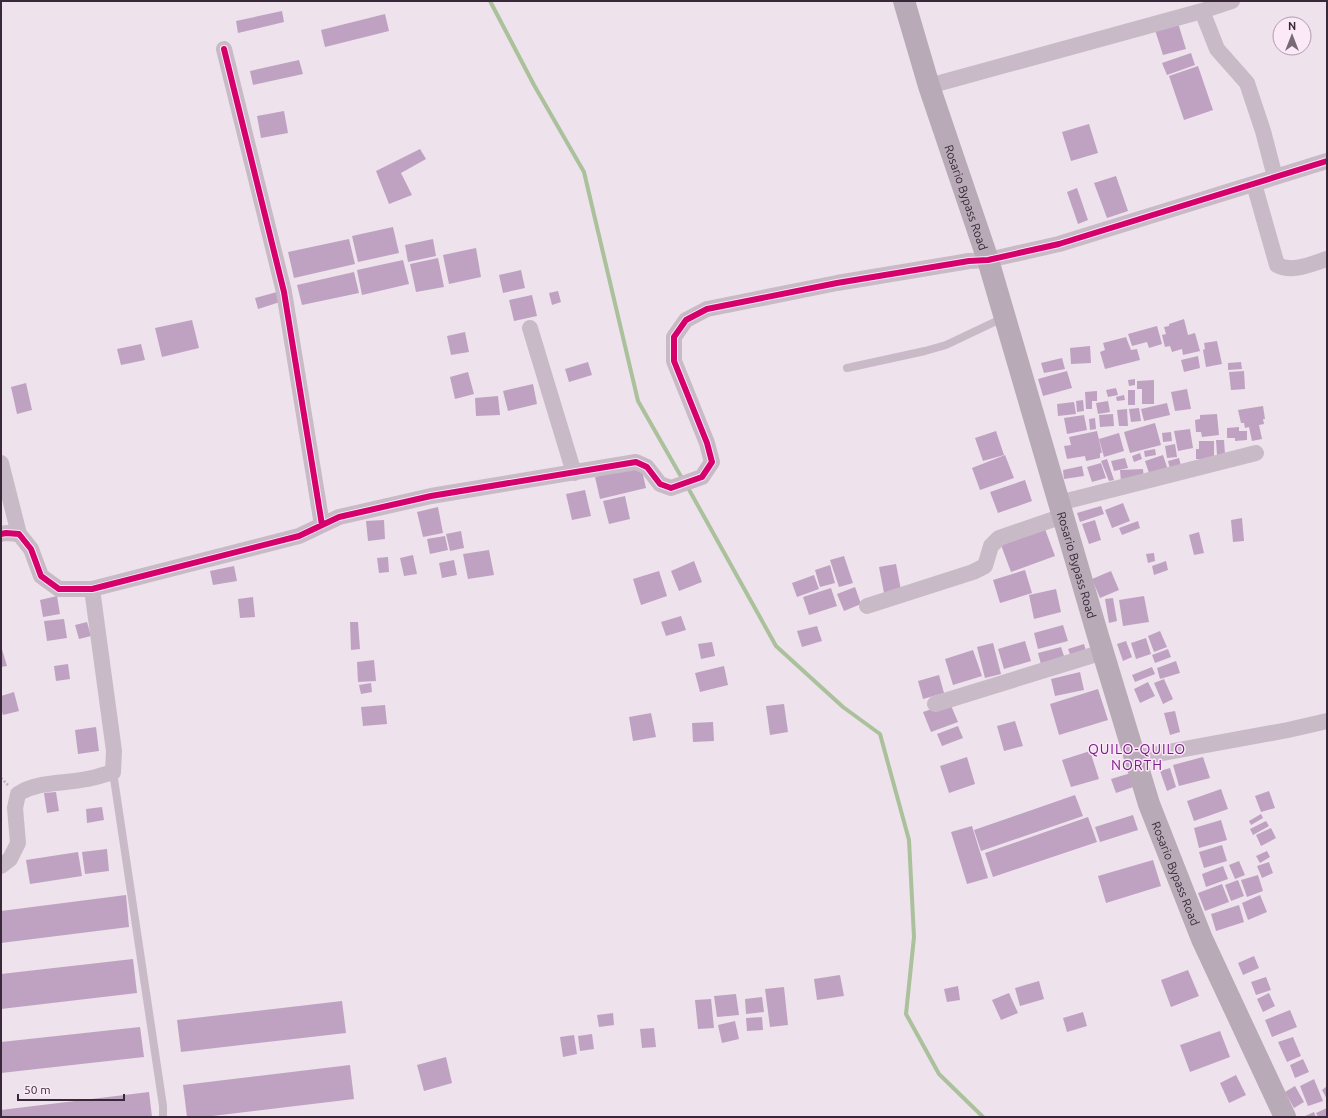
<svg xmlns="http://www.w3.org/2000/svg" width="1328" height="1118" font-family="Ubuntu,sans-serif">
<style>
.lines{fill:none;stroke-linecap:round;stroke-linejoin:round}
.stream{stroke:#aac19c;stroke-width:4}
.building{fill:#bfa2c2}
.path{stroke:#c0b3bf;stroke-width:2.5;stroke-dasharray:2 2;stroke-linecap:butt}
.service{stroke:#c8bac7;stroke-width:8}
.minor{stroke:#c8bac7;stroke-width:16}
.secondary{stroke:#b8abb7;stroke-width:22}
.cycleway-casing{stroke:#fbe9f8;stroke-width:8}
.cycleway{stroke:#d6006c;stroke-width:6}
.labels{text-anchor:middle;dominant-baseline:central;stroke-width:3;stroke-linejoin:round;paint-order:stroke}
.street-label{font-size:12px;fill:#382839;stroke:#fbe9f8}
.quarter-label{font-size:14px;letter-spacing:1px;fill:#7d1b8d;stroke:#fbe9f8}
</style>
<rect width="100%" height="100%" fill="#eee2ec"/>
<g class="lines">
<path class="stream" d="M 490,1 L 534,85 L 584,172 L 638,401 L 683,480
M 687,486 L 776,646 L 843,707 L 880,734 L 909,840 L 914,937 L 906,1014 L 939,1074 L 983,1117"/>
</g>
<path class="building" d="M 282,11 L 284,22 L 238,33 L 236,21 Z
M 385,14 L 389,31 L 325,47 L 321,30 Z
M 1178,23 L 1186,49 L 1163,55 L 1155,30 Z
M 1191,53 L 1195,65 L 1167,75 L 1162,63 Z
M 299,60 L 303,74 L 253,85 L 250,71 Z
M 1198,66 L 1213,110 L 1184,120 L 1169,76 Z
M 284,111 L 288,133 L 261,138 L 257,116 Z
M 1089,124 L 1098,153 L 1071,161 L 1062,132 Z
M 420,149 L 426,159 L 401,173 L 412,195 L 389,204 L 376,171 Z
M 1116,176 L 1128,211 L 1107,218 L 1094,183 Z
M 1077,188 L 1088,220 L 1078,224 L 1067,192 Z
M 393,227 L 399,253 L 358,262 L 352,236 Z
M 349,239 L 355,264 L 294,278 L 288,252 Z
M 433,239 L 436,256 L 408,262 L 405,245 Z
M 476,248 L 481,277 L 449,284 L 443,255 Z
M 438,258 L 444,287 L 416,292 L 410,264 Z
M 403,260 L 409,284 L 362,295 L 357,270 Z
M 521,270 L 525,288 L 503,293 L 499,275 Z
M 354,272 L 359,293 L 302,305 L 297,285 Z
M 558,291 L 561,302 L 552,305 L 549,293 Z
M 277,292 L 280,302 L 258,309 L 255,298 Z
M 532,295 L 537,316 L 514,321 L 509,300 Z
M 1184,319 L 1188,335 L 1195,333 L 1200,351 L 1183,355 L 1182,349 L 1172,352 L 1170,346 L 1165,347 L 1162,335 L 1166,334 L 1164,327 L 1169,326 L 1169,324 Z
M 192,320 L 199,348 L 162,357 L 155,328 Z
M 1157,326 L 1162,344 L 1149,348 L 1147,342 L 1132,346 L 1128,334 Z
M 465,332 L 469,352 L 451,355 L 447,336 Z
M 1126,337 L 1131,350 L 1137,349 L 1140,360 L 1105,369 L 1100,352 L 1105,350 L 1103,343 Z
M 1217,341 L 1222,364 L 1206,367 L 1203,350 L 1205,349 L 1204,343 Z
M 141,344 L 145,360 L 121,365 L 117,349 Z
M 1090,346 L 1091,363 L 1071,364 L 1070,348 Z
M 1198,356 L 1200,368 L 1184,372 L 1181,360 Z
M 1062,358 L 1065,369 L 1044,373 L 1041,363 Z
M 588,362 L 592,375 L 569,382 L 565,369 Z
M 1241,362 L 1242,369 L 1228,370 L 1228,363 Z
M 1067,371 L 1072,388 L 1043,396 L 1038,379 Z
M 1244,371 L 1245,389 L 1231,390 L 1229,372 Z
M 468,372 L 474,394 L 455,399 L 450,377 Z
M 1135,379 L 1135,385 L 1129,386 L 1128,380 Z
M 1154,380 L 1154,404 L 1142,404 L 1142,389 L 1137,389 L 1137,381 Z
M 26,383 L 32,410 L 17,414 L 11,387 Z
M 533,384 L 537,404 L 508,411 L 503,391 Z
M 1116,388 L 1118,395 L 1108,397 L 1106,390 Z
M 1187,389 L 1191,409 L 1175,411 L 1171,392 Z
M 1128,390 L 1135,390 L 1135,405 L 1128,405 Z
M 1097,391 L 1097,401 L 1092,401 L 1092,409 L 1086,409 L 1085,392 Z
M 1124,395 L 1125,400 L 1117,401 L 1116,397 Z
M 498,396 L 500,415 L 476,416 L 475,398 Z
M 1083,400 L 1084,411 L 1077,412 L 1076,401 Z
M 1108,401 L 1110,412 L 1098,414 L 1096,403 Z
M 1074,402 L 1076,414 L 1058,416 L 1057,404 Z
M 1167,403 L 1170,415 L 1144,421 L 1141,409 Z
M 1263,406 L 1265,419 L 1263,419 L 1264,424 L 1259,425 L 1262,439 L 1252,441 L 1249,427 L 1245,428 L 1244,423 L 1241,423 L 1238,410 Z
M 1139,408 L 1141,421 L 1131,422 L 1129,409 Z
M 1127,409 L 1128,426 L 1119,426 L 1117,410 Z
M 1113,414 L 1114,426 L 1100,427 L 1099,415 Z
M 1217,414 L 1219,435 L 1202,437 L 1201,432 L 1196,432 L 1195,420 L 1200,419 L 1200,415 Z
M 1084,415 L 1087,430 L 1067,434 L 1064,418 Z
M 1095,418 L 1096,429 L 1090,430 L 1089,419 Z
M 1155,423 L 1161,445 L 1130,453 L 1124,432 Z
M 1239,427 L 1239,431 L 1247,431 L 1247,440 L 1235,441 L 1235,438 L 1227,438 L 1227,428 Z
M 1190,429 L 1193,448 L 1178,451 L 1174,431 Z
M 996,431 L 1004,455 L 983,461 L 975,438 Z
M 1097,431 L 1102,453 L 1100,453 L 1100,458 L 1086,461 L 1085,456 L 1067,459 L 1064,446 L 1071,445 L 1069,437 Z
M 1171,432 L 1172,441 L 1163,442 L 1162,433 Z
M 1119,433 L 1124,451 L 1104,457 L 1099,439 Z
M 1216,440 L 1224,440 L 1225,454 L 1217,455 Z
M 1199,441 L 1214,441 L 1214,459 L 1196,459 L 1196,449 L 1199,449 Z
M 1175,444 L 1177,457 L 1167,458 L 1165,446 Z
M 1155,449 L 1156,455 L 1145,457 L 1144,451 Z
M 1140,453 L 1142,459 L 1134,462 L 1132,456 Z
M 1005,455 L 1014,478 L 980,490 L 972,468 Z
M 1163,455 L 1168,470 L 1150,476 L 1145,461 Z
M 1125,458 L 1128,468 L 1114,471 L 1111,461 Z
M 1179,458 L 1181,466 L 1170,469 L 1168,461 Z
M 1107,459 L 1114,480 L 1109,481 L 1101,461 Z
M 1101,463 L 1106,478 L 1092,482 L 1087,467 Z
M 641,466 L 646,488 L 600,499 L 595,477 Z
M 1082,466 L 1084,476 L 1064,479 L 1063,470 Z
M 1143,469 L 1144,481 L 1121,482 L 1120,470 Z
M 1025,480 L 1032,501 L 998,513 L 990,492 Z
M 585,490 L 591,516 L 572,520 L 566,494 Z
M 625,496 L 630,519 L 609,524 L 603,501 Z
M 1123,503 L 1130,521 L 1112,528 L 1105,510 Z
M 1101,506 L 1104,514 L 1080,522 L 1077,513 Z
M 438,507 L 443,533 L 423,537 L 417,512 Z
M 1242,518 L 1244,541 L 1233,542 L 1231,520 Z
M 384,520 L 385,539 L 368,541 L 366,521 Z
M 1095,520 L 1101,540 L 1089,544 L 1082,524 Z
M 1138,521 L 1140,528 L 1122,535 L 1119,528 Z
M 1045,529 L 1055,556 L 1011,572 L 1001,545 Z
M 461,531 L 464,548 L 450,551 L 446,534 Z
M 1199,532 L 1204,553 L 1194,555 L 1189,535 Z
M 445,536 L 448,550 L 430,554 L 427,539 Z
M 489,550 L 494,575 L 468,579 L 463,554 Z
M 1154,553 L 1155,561 L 1148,563 L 1146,554 Z
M 413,555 L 417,574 L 404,576 L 400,558 Z
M 844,556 L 853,583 L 839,587 L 830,560 Z
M 388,557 L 389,572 L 379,573 L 377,558 Z
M 454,560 L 457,575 L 442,578 L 439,563 Z
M 694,561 L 702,582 L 679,591 L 671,571 Z
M 1166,561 L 1168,570 L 1154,575 L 1152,566 Z
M 896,564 L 901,590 L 884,593 L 879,567 Z
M 830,565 L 835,583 L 820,587 L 815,570 Z
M 234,566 L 237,581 L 213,585 L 210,571 Z
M 1025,570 L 1032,593 L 1000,603 L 993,580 Z
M 659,571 L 667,596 L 641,605 L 633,579 Z
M 1111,571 L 1119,590 L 1100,598 L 1092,579 Z
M 814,575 L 819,589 L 797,597 L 792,583 Z
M 855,587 L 861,604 L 844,611 L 837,594 Z
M 831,588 L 837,606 L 809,615 L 803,597 Z
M 1056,589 L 1061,612 L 1034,619 L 1029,595 Z
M 57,596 L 60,614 L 43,617 L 40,600 Z
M 1144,596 L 1149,622 L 1123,626 L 1119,600 Z
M 253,597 L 255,617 L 240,618 L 238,599 Z
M 1113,598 L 1117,621 L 1109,623 L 1105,599 Z
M 681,616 L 686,630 L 666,636 L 661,622 Z
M 64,619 L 67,638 L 47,641 L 44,621 Z
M 87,622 L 91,636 L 79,639 L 75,625 Z
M 350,622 L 358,622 L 360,649 L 351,650 Z
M 1063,625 L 1068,641 L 1038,649 L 1034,633 Z
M 817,626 L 822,641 L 802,647 L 797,631 Z
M 1160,631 L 1167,647 L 1154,652 L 1148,636 Z
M 1146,638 L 1151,654 L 1136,659 L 1131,643 Z
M 1025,641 L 1031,661 L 1004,669 L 998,649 Z
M 1126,641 L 1132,657 L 1123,661 L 1117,644 Z
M 712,642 L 715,656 L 701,659 L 698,644 Z
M 993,643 L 1001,674 L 985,678 L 977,647 Z
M 1084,644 L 1087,654 L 1072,659 L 1068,649 Z
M 1,646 L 7,666 L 1,667 Z
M 1061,647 L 1066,662 L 1042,668 L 1038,653 Z
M 1168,649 L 1171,657 L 1155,663 L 1152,655 Z
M 973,650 L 982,676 L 953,685 L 945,659 Z
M 374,660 L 376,681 L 358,682 L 357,662 Z
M 1176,661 L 1180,673 L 1160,679 L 1157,668 Z
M 68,664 L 70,679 L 56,681 L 54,666 Z
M 724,666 L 728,685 L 700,692 L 695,673 Z
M 1152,667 L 1155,674 L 1135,682 L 1132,675 Z
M 1080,672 L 1084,690 L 1055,696 L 1051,679 Z
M 939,675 L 944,693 L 923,699 L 918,681 Z
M 1164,679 L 1173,699 L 1163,704 L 1154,683 Z
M 1148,682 L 1155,696 L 1140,703 L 1134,689 Z
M 371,683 L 372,692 L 361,694 L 359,685 Z
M 1098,689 L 1108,720 L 1059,735 L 1050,704 Z
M 14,692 L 19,711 L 3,715 L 1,709 L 1,696 Z
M 950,703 L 958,722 L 931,732 L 923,712 Z
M 784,704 L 788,732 L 770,735 L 766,706 Z
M 385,705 L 387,724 L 363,726 L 361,707 Z
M 1175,711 L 1180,732 L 1170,735 L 1164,713 Z
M 651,713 L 656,737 L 633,741 L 629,717 Z
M 1015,721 L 1023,746 L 1004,751 L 997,726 Z
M 713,722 L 714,741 L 693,742 L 692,723 Z
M 958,726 L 963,738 L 942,746 L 937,734 Z
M 96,727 L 99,751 L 78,754 L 75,730 Z
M 1090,751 L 1099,779 L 1071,787 L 1062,760 Z
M 967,757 L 975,784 L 949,793 L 940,766 Z
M 1203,757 L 1210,778 L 1179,786 L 1173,765 Z
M 1170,768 L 1176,787 L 1167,791 L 1160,771 Z
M 1131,773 L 1136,786 L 1116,793 L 1111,779 Z
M 1221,789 L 1228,809 L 1194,821 L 1187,801 Z
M 1269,791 L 1275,808 L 1261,812 L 1255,796 Z
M 56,792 L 59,811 L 47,813 L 44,793 Z
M 1075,795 L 1083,816 L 981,851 L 974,830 Z
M 102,807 L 104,820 L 87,823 L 86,809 Z
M 1261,814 L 1263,818 L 1251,825 L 1249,821 Z
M 1133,815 L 1138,830 L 1100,842 L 1095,827 Z
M 1088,817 L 1097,842 L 993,877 L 985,853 Z
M 1221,820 L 1227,840 L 1199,848 L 1194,828 Z
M 1266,821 L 1269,826 L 1253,835 L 1250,829 Z
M 972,826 L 988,878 L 967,884 L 951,832 Z
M 1271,828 L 1276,838 L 1261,846 L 1256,835 Z
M 1222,845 L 1227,861 L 1204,868 L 1199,852 Z
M 107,849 L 109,871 L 85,874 L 82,852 Z
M 1267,851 L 1270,857 L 1260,863 L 1256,856 Z
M 78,852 L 82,876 L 30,884 L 26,860 Z
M 1153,860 L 1161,886 L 1106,903 L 1098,876 Z
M 1239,861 L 1245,875 L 1235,879 L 1229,865 Z
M 1269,862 L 1273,873 L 1262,878 L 1257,866 Z
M 1223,866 L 1228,879 L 1206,887 L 1202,874 Z
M 1258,875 L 1263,891 L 1247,897 L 1241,880 Z
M 1238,880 L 1244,896 L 1231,901 L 1225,885 Z
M 1222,884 L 1229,902 L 1205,911 L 1198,893 Z
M 126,895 L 129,927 L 1,943 L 1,911 Z
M 1260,895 L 1267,912 L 1248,920 L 1242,903 Z
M 1239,905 L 1244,922 L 1216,931 L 1211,914 Z
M 1254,956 L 1259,968 L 1243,975 L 1238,963 Z
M 133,959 L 137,993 L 1,1009 L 1,974 Z
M 1188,970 L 1199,996 L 1171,1007 L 1161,980 Z
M 840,975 L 844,996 L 817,1000 L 814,979 Z
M 1266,977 L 1271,990 L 1256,995 L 1251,982 Z
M 1039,981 L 1044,999 L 1020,1006 L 1015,988 Z
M 958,986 L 960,1000 L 947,1002 L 944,989 Z
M 784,987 L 788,1025 L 770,1027 L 765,989 Z
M 1009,993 L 1018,1013 L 1001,1020 L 992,1000 Z
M 1269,993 L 1275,1006 L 1263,1012 L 1257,999 Z
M 736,994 L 739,1015 L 717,1017 L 714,996 Z
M 762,997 L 764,1012 L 746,1014 L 745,999 Z
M 711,999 L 714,1028 L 698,1029 L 695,1000 Z
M 342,1001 L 346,1033 L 181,1052 L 177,1020 Z
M 1290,1010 L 1297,1027 L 1272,1037 L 1265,1020 Z
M 1083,1012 L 1087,1026 L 1067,1032 L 1063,1018 Z
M 613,1013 L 614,1025 L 599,1027 L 597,1015 Z
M 762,1017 L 763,1030 L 747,1031 L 746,1018 Z
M 735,1021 L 739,1039 L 722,1043 L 718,1025 Z
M 140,1027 L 144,1057 L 1,1073 L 1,1042 Z
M 654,1028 L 656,1047 L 642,1048 L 640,1029 Z
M 1220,1031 L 1230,1057 L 1190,1072 L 1180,1045 Z
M 592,1034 L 594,1049 L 580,1051 L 578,1036 Z
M 574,1035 L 577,1054 L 563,1057 L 560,1037 Z
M 1293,1037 L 1301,1056 L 1287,1062 L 1278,1042 Z
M 446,1057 L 452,1083 L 424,1091 L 417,1065 Z
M 1303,1059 L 1309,1072 L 1295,1078 L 1290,1065 Z
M 350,1065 L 354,1099 L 204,1117 L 187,1117 L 183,1085 Z
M 1236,1075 L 1246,1095 L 1229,1103 L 1220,1083 Z
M 1314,1079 L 1323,1101 L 1308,1106 L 1300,1086 Z
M 1295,1086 L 1304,1102 L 1294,1108 L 1285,1092 Z
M 1327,1086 L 1327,1099 L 1322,1090 Z
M 149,1092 L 152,1117 L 1,1117 L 1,1110 Z
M 1327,1108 L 1327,1117 L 1318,1117 L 1316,1113 Z
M 1314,1112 L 1316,1117 L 1303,1117 Z"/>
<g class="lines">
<path class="path" d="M 1,778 L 8,785"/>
<path class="service" d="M 847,368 L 925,351 L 946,345 L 1005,317
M 113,772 L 163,1106 L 163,1117"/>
<path class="minor" d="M 1202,11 L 1217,49 L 1247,83 L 1263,131 L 1275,177
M 224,49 L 284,292 L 322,525
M 929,86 L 1202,11 L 1232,1
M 1254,184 L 1277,265 C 1293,273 1311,264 1327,259
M 530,328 L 574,473
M 1,463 L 19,534
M 1059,503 L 1256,453
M 1,534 L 6,533 L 19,534 L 31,549 L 41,576 L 59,589 L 92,589 L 299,536 L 339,517 L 431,496 L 636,462 L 647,467 L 660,484 L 671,488 L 702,477 L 712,462 L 707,443 L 674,361 L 674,337 L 686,320 L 707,309 L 837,283 L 969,261 L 988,260 L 1059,244 L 1327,161
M 867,606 L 973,572 L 985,566 L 991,546 L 999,538 L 1063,516
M 935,704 L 1103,652
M 1135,758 L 1288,730 L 1327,721
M 1,866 L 10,859 L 18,843 L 15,808 L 18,794 C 37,781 64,784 87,779 C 96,778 105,774 113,772 L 114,751 L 92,589"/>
<path class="secondary" id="s1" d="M 904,1 L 929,86 L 988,260 L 1098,636 L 1149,804 L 1202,939 L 1285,1117"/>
<g class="cycleway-casing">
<path id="cycleway" d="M 224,49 L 284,292 L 322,525
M 1,534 L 6,533 L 19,534 L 31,549 L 41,576 L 59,589 L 92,589 L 299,536 L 339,517 L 431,496 L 636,462 L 647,467 L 660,484 L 671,488 L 702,477 L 712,462 L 707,443 L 674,361 L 674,337 L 686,320 L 707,309 L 837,283 L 969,261 L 988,260 L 1059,244 L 1327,161"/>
</g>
<use href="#cycleway" class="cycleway"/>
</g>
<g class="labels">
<g class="street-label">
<text stroke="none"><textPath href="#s1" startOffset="206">Rosario Bypass Road</textPath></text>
<text stroke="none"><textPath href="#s1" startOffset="590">Rosario Bypass Road</textPath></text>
<text stroke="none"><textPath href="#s1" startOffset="914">Rosario Bypass Road</textPath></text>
</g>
<g class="quarter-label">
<text x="1137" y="749">QUILO-QUILO<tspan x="1137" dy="16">NORTH</tspan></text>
</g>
</g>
<rect width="1328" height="1118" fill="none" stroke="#382839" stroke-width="4"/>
<g transform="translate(1292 36)"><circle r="19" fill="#fbe9f8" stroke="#ad9cac"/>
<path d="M0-3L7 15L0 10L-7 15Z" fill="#786978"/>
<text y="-6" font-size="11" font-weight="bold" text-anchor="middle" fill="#382839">N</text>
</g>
<path d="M18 1094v6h106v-6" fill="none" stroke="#382839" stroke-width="2"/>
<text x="24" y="1094" font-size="12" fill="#382839" stroke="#fbe9f8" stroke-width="3" paint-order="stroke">50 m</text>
</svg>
